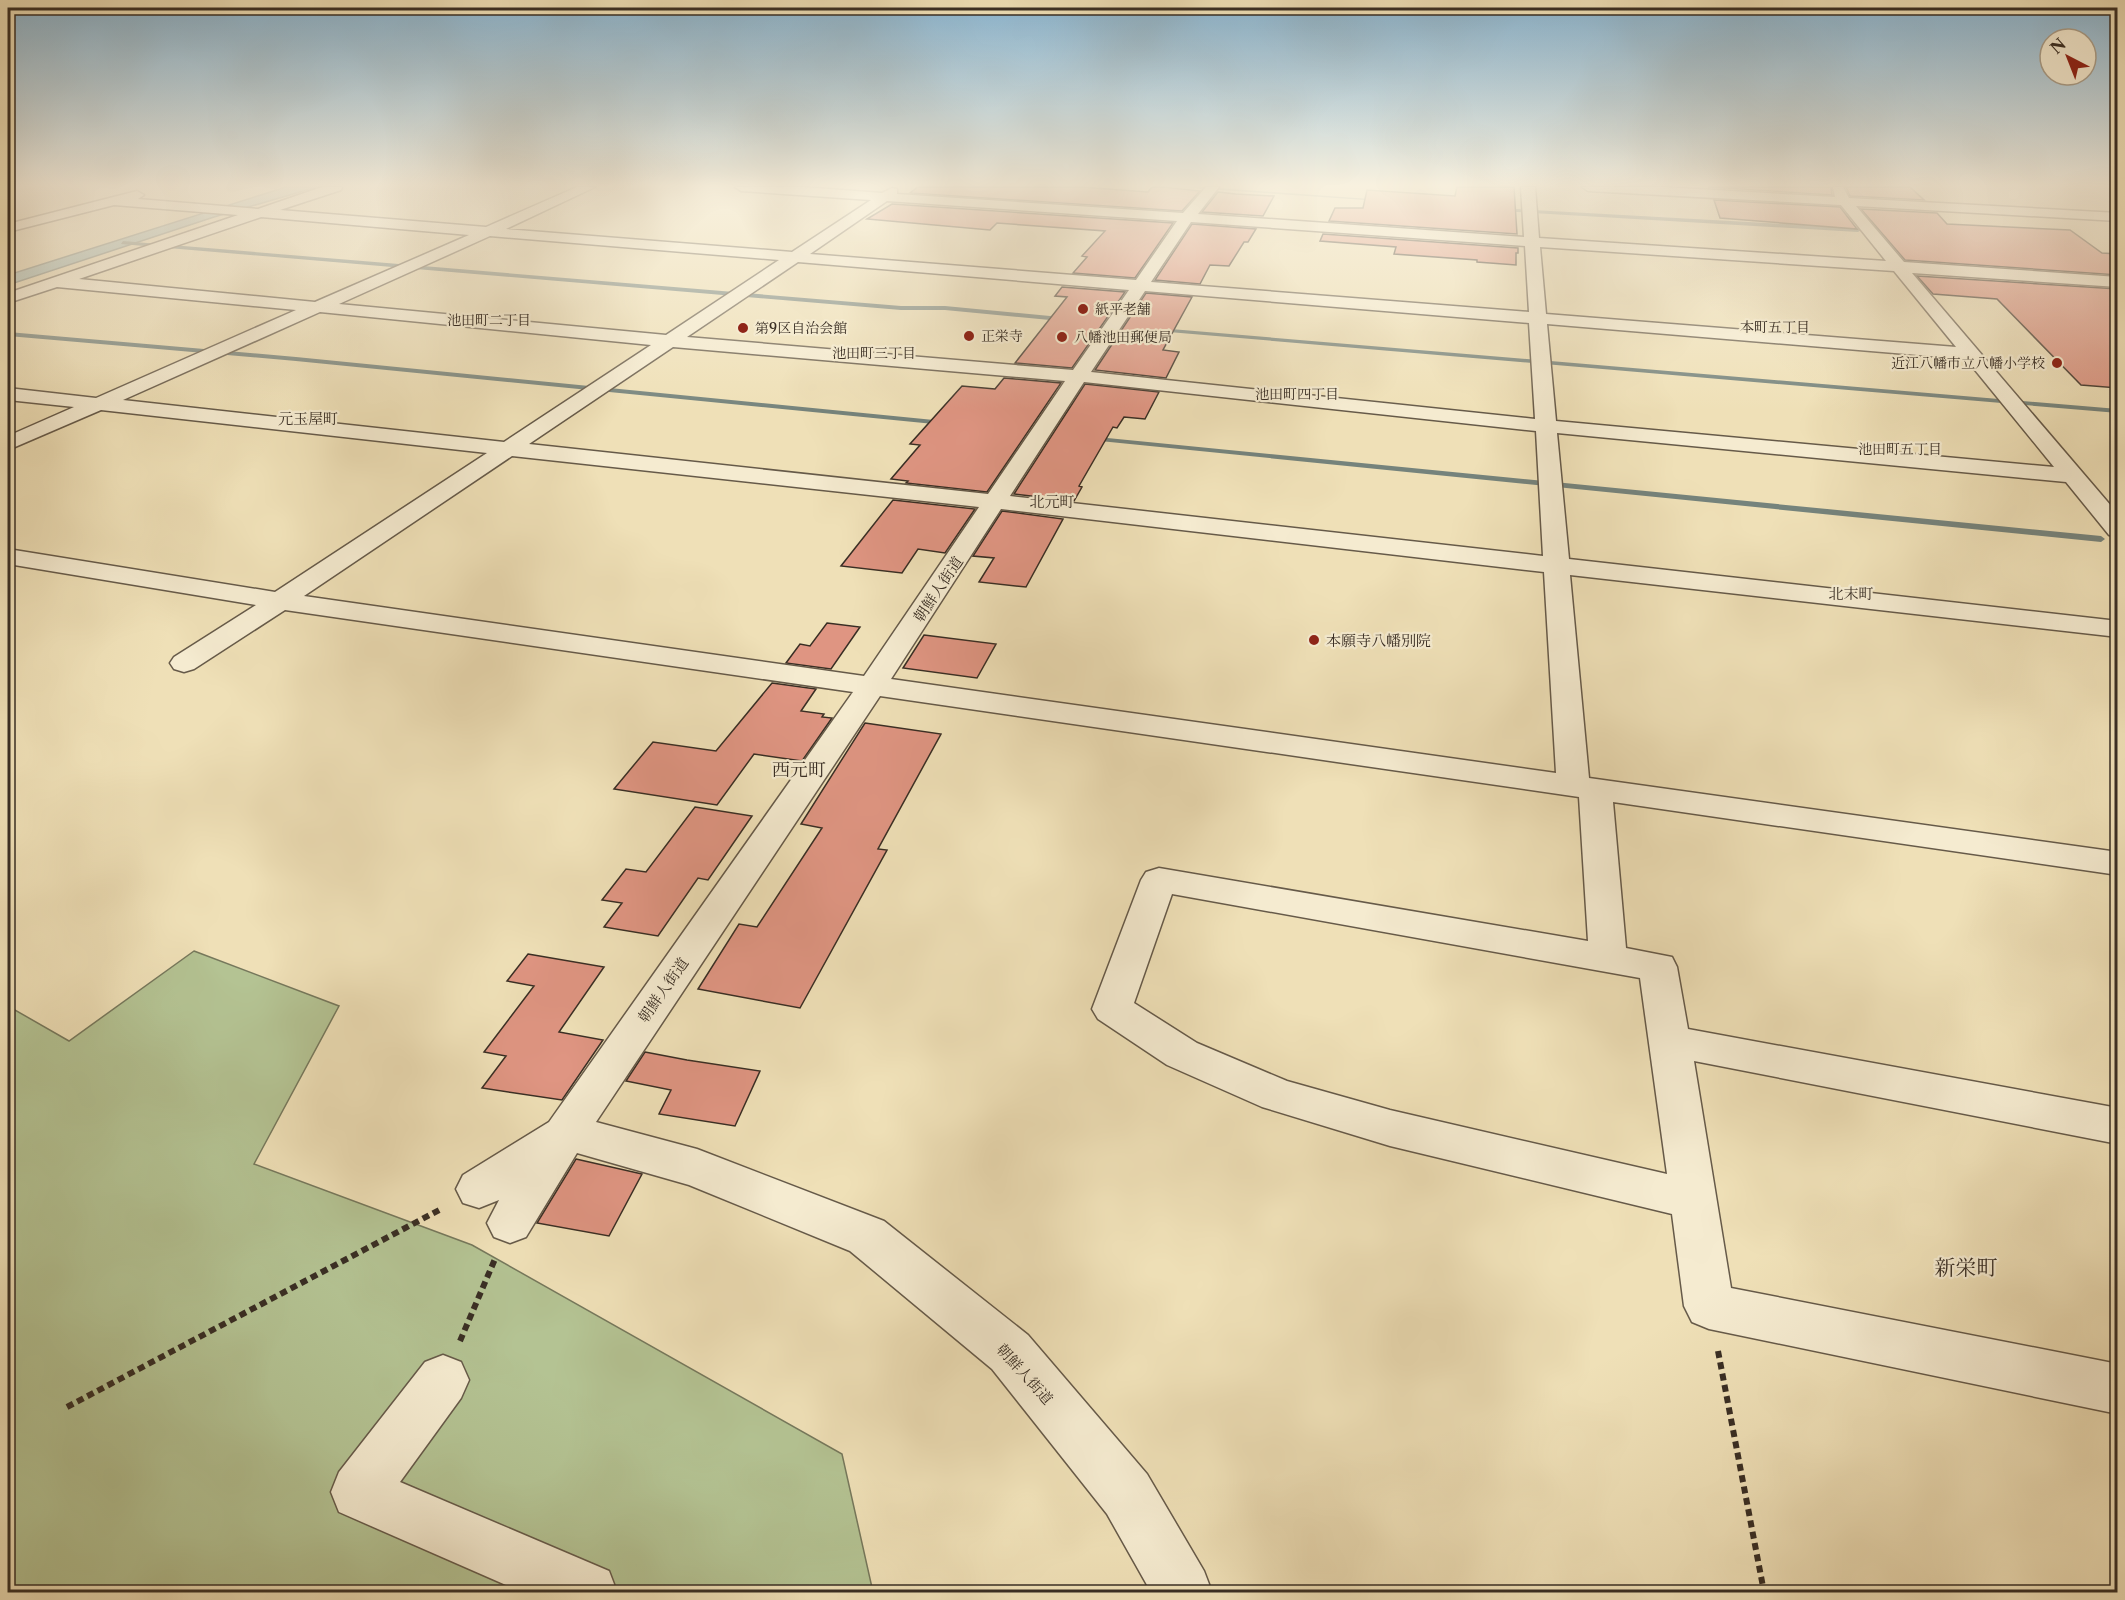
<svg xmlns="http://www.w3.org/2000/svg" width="2125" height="1600" font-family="'Libre Caslon Text','Noto Serif JP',serif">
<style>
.green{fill:#b4c393;stroke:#76785c;stroke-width:1.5}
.water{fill:#9dbbb7;stroke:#75837c;stroke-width:1.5}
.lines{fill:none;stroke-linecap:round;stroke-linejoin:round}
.stream{fill:#75837c;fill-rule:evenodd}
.building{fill:#df9582;stroke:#392e24;stroke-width:1.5}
.minor-casing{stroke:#665a49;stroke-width:3}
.path{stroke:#392e24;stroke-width:6;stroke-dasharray:7 4.5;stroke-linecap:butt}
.minor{fill:#f5ebd0;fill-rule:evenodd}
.poi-dot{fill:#8f2418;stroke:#f5ebd0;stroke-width:2}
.labels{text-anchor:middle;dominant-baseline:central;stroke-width:4.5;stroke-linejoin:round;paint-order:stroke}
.far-poi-label{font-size:14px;fill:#392e24;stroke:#f5ebd0;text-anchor:start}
.far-neighbourhood-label{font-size:14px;fill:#392e24;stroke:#f5ebd0}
.far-quarter-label{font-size:15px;fill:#392e24;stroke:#f5ebd0}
.street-label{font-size:15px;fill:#392e24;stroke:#f5ebd0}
.poi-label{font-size:15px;fill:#392e24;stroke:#f5ebd0;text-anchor:start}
.quarter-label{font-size:18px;fill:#392e24;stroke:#f5ebd0}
.near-quarter-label{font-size:21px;fill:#392e24;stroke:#f5ebd0}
</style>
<rect width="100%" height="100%" fill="#efe0b7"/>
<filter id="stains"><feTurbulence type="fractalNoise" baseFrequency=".00333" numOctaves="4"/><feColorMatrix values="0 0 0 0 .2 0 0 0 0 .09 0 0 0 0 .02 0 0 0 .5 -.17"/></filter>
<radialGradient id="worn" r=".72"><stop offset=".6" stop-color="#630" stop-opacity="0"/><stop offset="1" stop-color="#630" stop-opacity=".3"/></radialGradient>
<path class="green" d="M 194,951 L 339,1006 L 254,1164 L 472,1245 L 842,1454 L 873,1592 L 8,1592 L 8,1006 L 69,1041 Z"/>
<path class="water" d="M 286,187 L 317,187 L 214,217 L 8,285 L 8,275 Z"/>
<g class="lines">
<path class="stream" d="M 1176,187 L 1204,187 L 1383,200 L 1381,201 Z
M 1498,208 L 1858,228 L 1861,230 L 1858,232 L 1500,211 Z
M 123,241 L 901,306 L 945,306 L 1050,316 L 1065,314 L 1068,316 L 1050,320 L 945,310 L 901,310 L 121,244 Z
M 1159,328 L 2118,409 L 2118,413 L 1157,331 L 1156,330 Z
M 8,332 L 296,357 L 944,421 L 948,423 L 944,425 L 296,361 L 8,336 Z
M 1087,436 L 2101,536 L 2105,539 L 2101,542 L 1090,440 L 1087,440 Z"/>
</g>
<path class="building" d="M 918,187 L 1081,187 L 1148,192 L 1152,187 L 1163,187 L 1200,191 L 1182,211 L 910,193 Z
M 1457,187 L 1514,187 L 1517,234 L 1329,221 L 1335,208 L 1363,208 L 1367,190 L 1455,196 Z
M 1708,187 L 1831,187 L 1832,195 L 1709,187 Z
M 1846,187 L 1910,187 L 1924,200 L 1850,196 Z
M 1218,192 L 1236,194 L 1274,196 L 1263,216 L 1202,212 Z
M 1714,200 L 1840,207 L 1857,229 L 1720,218 Z
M 892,204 L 1173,223 L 1135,278 L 1073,273 L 1087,257 L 1082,256 L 1105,231 L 997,223 L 990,230 L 867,219 Z
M 1861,209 L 1937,213 L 1947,224 L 2070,230 L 2102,253 L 2118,254 L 2118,275 L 1905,260 Z
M 1192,224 L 1256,229 L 1248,242 L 1244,242 L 1229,266 L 1210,265 L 1200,284 L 1155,280 Z
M 1323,234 L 1518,248 L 1518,253 L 1516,253 L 1516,265 L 1477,262 L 1477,260 L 1394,254 L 1396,247 L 1320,241 Z
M 1917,276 L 2118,289 L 2118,388 L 2081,385 L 1997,299 L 1933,294 Z
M 1062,287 L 1125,292 L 1072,368 L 1015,363 L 1067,297 L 1055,296 Z
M 1146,293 L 1192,297 L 1163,350 L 1179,352 L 1166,378 L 1095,370 Z
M 1004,378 L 1061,383 L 987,492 L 906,483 L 908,481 L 891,479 L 920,445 L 910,444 L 962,386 L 995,389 Z
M 1085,384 L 1159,392 L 1145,419 L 1124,417 L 1117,428 L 1113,427 L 1079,486 L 1082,487 L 1074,501 L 1014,494 Z
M 893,500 L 975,509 L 945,553 L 918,549 L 902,573 L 841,566 Z
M 1002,511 L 1063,519 L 1026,587 L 979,582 L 994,558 L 973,556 Z
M 827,623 L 860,627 L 831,669 L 786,663 L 800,644 L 810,646 Z
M 924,635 L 996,644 L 977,678 L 903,668 Z
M 772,683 L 816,689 L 801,711 L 824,714 L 822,717 L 832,718 L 802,761 L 754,754 L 717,805 L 614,789 L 653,742 L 716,751 Z
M 865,723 L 941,734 L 878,849 L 887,850 L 800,1008 L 698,989 L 739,924 L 757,927 L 822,828 L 801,824 Z
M 695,807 L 752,816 L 708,880 L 698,878 L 658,936 L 604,927 L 622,903 L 602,900 L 626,869 L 646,872 Z
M 528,954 L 604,967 L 559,1032 L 603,1040 L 562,1100 L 482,1088 L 506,1056 L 484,1052 L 534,986 L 507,981 Z
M 645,1052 L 687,1060 L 760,1071 L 735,1126 L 659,1114 L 671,1090 L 626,1081 Z
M 576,1159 L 642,1174 L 609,1236 L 537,1223 Z"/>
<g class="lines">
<g class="minor-casing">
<path id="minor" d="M 322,187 L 342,187 L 341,190 L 280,210 L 486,227 L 577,187 L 595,187 L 506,229 L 792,252 L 871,200 L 741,191 L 735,187 L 802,187 L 882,193 L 892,188 L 897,189 L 897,194 L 1183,213 L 1206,187 L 1219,187 L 1198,214 L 1524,237 L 1521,187 L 1535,187 L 1539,238 L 1886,261 L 1841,205 L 1588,191 L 1582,187 L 1662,187 L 1835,197 L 1833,187 L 1843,187 L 1849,198 L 2118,213 L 2118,221 L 1856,206 L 1904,262 L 2118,277 L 2118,287 L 1912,273 L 2118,514 L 2118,537 L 2109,535 L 2066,482 L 1557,433 L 1569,559 L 2118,621 L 2118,637 L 1570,575 L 1589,778 L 2118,852 L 2118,875 L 1613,802 L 1626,948 L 1672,957 L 1677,967 L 1688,1029 L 2118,1108 L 2118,1144 L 1694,1061 L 1731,1288 L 2118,1364 L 2118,1414 L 1709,1329 L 1692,1322 L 1684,1306 L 1672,1214 L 1390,1146 L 1262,1107 L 1167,1065 L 1098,1019 L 1092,1009 L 1141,880 L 1146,872 L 1159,868 L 1588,941 L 1579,797 L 880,696 L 596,1122 L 697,1149 L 884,1221 L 1028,1335 L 1147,1474 L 1204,1571 L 1212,1592 L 1151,1592 L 1107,1514 L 992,1369 L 850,1251 L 689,1185 L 577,1153 L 526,1237 L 510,1243 L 494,1237 L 487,1223 L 499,1200 L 479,1208 L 463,1203 L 456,1189 L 463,1175 L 549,1122 L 853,692 L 285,610 L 194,669 L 184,672 L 174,669 L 170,663 L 174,657 L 256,605 L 8,564 L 8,549 L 275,592 L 487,453 L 101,410 L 8,450 L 8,436 L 74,407 L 8,400 L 8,388 L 96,398 L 296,310 L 57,287 L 8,303 L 8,293 L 238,215 L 114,205 L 8,232 L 8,224 L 137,191 L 144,195 L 138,199 L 258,209 ZM 887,201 L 1177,221 L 1136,280 L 810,254 ZM 261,217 L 469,235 L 315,302 L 79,279 ZM 1191,222 L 1525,246 L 1529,312 L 1151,282 ZM 490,236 L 779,260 L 666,335 L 339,304 ZM 1540,247 L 1894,271 L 1956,347 L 1546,314 ZM 798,262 L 1129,290 L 1073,370 L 687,337 ZM 1145,291 L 1529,323 L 1535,419 L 1091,372 ZM 320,312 L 651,345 L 504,442 L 123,400 ZM 1547,324 L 1966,359 L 2054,467 L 1556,421 ZM 673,347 L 1065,381 L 988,494 L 529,444 ZM 1084,382 L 1536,431 L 1543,556 L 1010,496 ZM 512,456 L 979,507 L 864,676 L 304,596 ZM 1001,509 L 1544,572 L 1556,773 L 891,679 ZM 1172,894 L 1640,978 L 1667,1174 L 1390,1110 L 1287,1081 L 1197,1043 L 1134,1003 Z
M 443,1355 L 461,1362 L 469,1380 L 461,1398 L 400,1482 L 609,1571 L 617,1592 L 522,1592 L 339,1512 L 331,1492 L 339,1472 L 425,1362 Z"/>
</g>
<path class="path" d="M 460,1341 L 495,1259
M 1718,1351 L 1764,1592
M 67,1407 L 443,1208"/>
<use href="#minor" class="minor"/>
</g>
<linearGradient id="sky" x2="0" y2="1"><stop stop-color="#8ab7d4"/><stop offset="0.45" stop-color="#f8f1df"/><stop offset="1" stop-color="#f8f1df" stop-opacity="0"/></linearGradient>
<rect width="2125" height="411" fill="url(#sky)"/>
<g class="poi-dot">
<circle cx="1083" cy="309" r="6"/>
<circle cx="743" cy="328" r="6"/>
<circle cx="969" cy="336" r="6"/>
<circle cx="1062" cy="337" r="6"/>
<circle cx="2057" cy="363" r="6"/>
<circle cx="1314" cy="640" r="6"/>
</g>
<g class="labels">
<g class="far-poi-label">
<text x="1095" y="309">紙平老舗</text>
<text x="755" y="328">第9区自治会館</text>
<text x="981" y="336">正栄寺</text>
<text x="1074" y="337">八幡池田郵便局</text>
<text x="2045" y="363" text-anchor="end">近江八幡市立八幡小学校</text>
</g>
<g class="far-neighbourhood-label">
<text x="489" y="320">池田町二丁目</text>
<text x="1775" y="327">本町五丁目</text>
<text x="874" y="353">池田町三丁目</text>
<text x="1297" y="394">池田町四丁目</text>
<text x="1900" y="449">池田町五丁目</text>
</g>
<g class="far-quarter-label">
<text x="308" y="418">元玉屋町</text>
<text x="1052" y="501">北元町</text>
<text x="1851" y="593">北末町</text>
</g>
<g class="street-label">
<text transform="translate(938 589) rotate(-56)">朝鮮人街道</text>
<text transform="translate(663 990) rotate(-55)">朝鮮人街道</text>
<text transform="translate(1025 1374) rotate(48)">朝鮮人街道</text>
</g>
<g class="poi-label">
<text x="1326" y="640">本願寺八幡別院</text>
</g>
<g class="quarter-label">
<text x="799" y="770">西元町</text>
</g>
<g class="near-quarter-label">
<text x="1966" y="1267">新栄町</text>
</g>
</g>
<rect width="2125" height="1600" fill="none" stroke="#efe0b7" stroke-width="30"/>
<rect x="9" y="9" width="2107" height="1582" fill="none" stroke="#392e24" stroke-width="3"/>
<rect x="15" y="15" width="2095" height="1570" fill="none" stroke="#392e24" stroke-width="1.5"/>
<g transform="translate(2068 57) rotate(318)"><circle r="28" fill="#f5ebd0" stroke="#aa9f8b" stroke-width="1.5"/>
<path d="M0-4.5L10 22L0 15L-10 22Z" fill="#8f2418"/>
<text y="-9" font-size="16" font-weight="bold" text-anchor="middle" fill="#392e24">N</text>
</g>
<rect width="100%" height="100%" filter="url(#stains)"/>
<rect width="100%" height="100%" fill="url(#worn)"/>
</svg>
